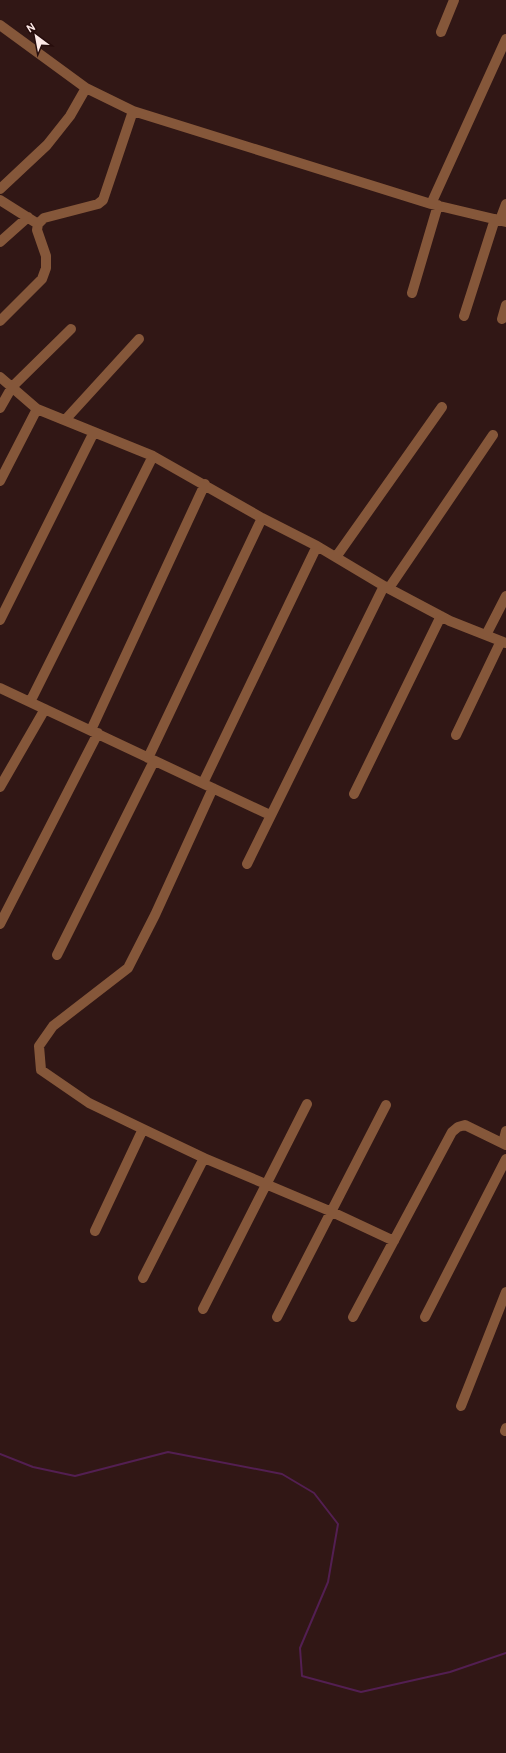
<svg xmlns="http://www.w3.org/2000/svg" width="506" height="1753" font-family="Overpass,sans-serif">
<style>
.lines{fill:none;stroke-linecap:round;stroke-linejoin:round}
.stream{stroke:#531f52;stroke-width:2}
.minor{stroke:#85573a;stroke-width:10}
</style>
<rect width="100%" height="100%" fill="#311715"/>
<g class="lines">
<path class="stream" d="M 0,1454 L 33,1467 L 75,1476 L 168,1452 L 282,1474 L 314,1493 L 338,1524 L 328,1582 L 300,1648 L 302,1676 L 361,1692 L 450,1672 L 506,1653"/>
<path class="minor" d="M 0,25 L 86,88 L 133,111 L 431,204 L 506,222
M 441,32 L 454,0
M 0,189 L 47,145 L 70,116 L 86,88
M 0,200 L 38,224
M 431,204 L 506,39
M 500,220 L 506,204
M 0,242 L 28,217
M 412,293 L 438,205
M 464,316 L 495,219
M 502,319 L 506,305
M 0,321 L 42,279 L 46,268 L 46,256 L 37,230 L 38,224 L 44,218 L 98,204 L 103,200 L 133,111
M 0,377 L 37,409 L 153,456 L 262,518 L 317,546 L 384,586 L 450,621 L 506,643
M 0,408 L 12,387 L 71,329
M 65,420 L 139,339
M 0,481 L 37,409
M 336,557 L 442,407
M 389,588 L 493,435
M 0,620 L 94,432
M 486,635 L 506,596
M 0,688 L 270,815
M 30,702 L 153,456
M 91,730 L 205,484
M 456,735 L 501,641
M 148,758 L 262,518
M 203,783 L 317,546
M 0,787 L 45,709
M 213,788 L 155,915 L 128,968 L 53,1026 L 39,1046 L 41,1070 L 89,1103 L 143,1129 L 204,1158 L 332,1212 L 394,1241
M 354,794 L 441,616
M 247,864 L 384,586
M 0,924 L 98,733
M 57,955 L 154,761
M 503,1143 L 506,1131
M 95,1231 L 143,1129
M 143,1278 L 204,1158
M 203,1309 L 307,1104
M 277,1317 L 386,1105
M 353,1317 L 452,1132 L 458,1127 L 465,1125 L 506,1145
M 425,1317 L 506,1159
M 461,1406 L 506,1292
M 505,1431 L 506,1428"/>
</g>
<g transform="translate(36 36) rotate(328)" stroke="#270d0c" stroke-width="3" paint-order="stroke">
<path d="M0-3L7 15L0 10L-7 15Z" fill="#fdeae8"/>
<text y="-6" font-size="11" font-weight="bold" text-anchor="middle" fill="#fdeae8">N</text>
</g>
</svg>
